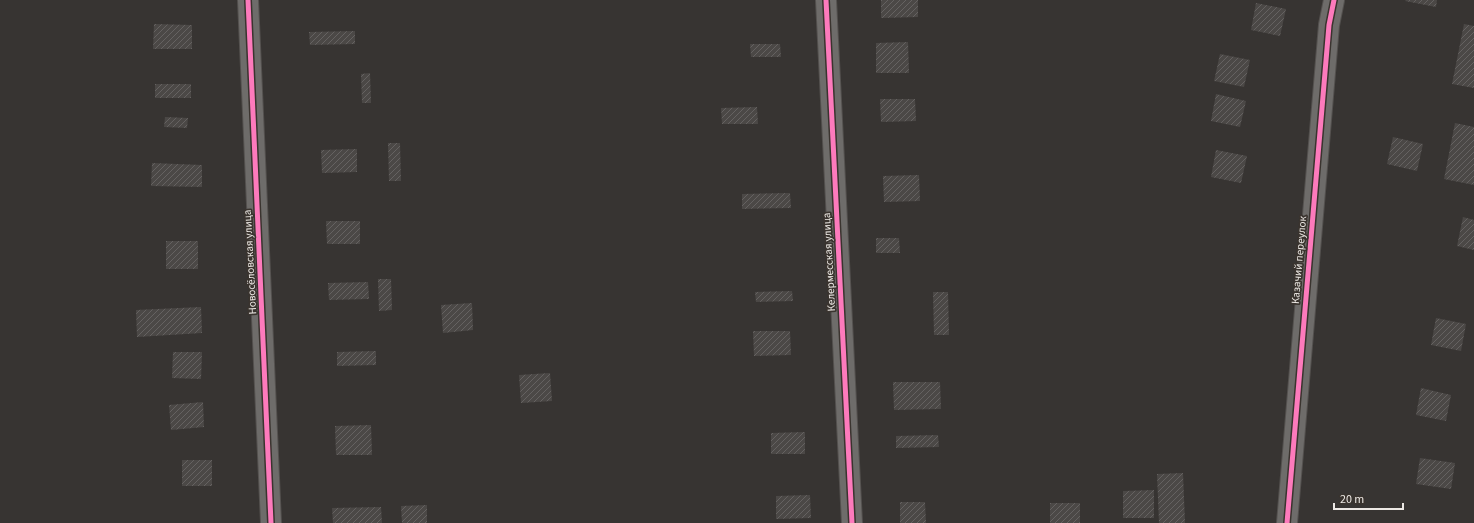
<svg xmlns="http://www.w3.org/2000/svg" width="1474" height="523" font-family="'Source Sans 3',sans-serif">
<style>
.building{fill:url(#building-hatch)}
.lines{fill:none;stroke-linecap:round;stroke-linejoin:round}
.minor-casing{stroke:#54514f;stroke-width:22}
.minor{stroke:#6e6c6a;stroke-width:20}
.cycleway-casing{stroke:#3a342f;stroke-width:8}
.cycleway{stroke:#fd7abc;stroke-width:5}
.labels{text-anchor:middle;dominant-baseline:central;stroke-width:3.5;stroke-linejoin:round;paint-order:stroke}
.street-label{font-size:11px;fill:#ece8e4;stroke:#3a342f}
</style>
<defs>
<pattern id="building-hatch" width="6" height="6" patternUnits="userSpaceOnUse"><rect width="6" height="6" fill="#4b4846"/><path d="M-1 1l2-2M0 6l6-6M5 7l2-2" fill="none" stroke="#656261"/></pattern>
</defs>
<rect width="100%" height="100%" fill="#373432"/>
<path class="building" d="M 881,0 L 918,0 L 918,17 L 881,18 Z
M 1406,0 L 1437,0 L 1436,7 L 1405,1 Z
M 1256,3 L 1286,9 L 1280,36 L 1251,30 Z
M 154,24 L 192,25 L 192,49 L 153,49 Z
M 1464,24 L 1474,26 L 1474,88 L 1452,84 Z
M 355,31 L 355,44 L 310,45 L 309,32 Z
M 908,42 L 909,73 L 876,73 L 876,43 Z
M 750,44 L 780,44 L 781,57 L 751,57 Z
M 1220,54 L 1250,60 L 1244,87 L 1214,81 Z
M 370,73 L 371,103 L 362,103 L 361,74 Z
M 155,84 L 191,84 L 191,98 L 155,98 Z
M 1216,94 L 1246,101 L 1240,127 L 1211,121 Z
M 880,99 L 915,99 L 916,121 L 881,122 Z
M 757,107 L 758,124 L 722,124 L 721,108 Z
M 165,117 L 188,118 L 187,128 L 164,127 Z
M 1455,123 L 1474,127 L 1474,185 L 1444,179 Z
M 1393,137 L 1423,144 L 1417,171 L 1387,164 Z
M 388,143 L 400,143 L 401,181 L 389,181 Z
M 357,149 L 357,172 L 322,173 L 321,150 Z
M 1216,150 L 1247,156 L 1241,183 L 1211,177 Z
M 152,163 L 202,165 L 202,187 L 151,186 Z
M 919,175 L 920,201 L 884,202 L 883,176 Z
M 790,193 L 791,208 L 742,209 L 742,194 Z
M 1463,217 L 1474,220 L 1474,250 L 1457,246 Z
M 326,221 L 360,221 L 360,244 L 327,244 Z
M 876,238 L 899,238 L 900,253 L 876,253 Z
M 166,241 L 198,241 L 198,269 L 166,269 Z
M 378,279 L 391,279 L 392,310 L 379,311 Z
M 368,282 L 369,299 L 329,300 L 328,283 Z
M 792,291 L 793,301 L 756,302 L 755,292 Z
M 933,292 L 948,292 L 949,335 L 934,335 Z
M 472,303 L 473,330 L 443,333 L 441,305 Z
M 201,307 L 202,333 L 137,337 L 136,310 Z
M 1436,318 L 1466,324 L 1461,351 L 1431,345 Z
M 753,331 L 790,331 L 791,355 L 754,356 Z
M 376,351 L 376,365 L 337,366 L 337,352 Z
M 173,352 L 202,352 L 201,379 L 172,378 Z
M 550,373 L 552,401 L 521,403 L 519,375 Z
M 893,382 L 940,382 L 941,409 L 894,410 Z
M 1421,388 L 1451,395 L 1446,421 L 1416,415 Z
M 203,402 L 204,427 L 171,430 L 169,405 Z
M 371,425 L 372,455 L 336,455 L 335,426 Z
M 805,432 L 805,454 L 771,454 L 771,433 Z
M 938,435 L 939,447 L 896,448 L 896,436 Z
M 1420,458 L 1455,463 L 1451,489 L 1416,484 Z
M 182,460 L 212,460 L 212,486 L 182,486 Z
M 1183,473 L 1185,523 L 1159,523 L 1157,474 Z
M 1154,490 L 1154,518 L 1123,518 L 1123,491 Z
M 810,495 L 811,518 L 776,519 L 776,496 Z
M 900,502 L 925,502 L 926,523 L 900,523 Z
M 1050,503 L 1080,503 L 1080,523 L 1050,523 Z
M 427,505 L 427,523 L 402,523 L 401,506 Z
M 381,507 L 382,523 L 333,523 L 332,508 Z"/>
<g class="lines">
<g class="minor-casing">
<path id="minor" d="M 248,0 L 271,523
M 826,0 L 852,523
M 1287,523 L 1329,25 L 1334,0"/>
</g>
<use href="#minor" class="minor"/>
<g class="cycleway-casing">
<path id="cycleway" d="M 248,0 L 271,523
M 826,0 L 852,523
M 1287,523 L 1329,25 L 1334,0"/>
</g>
<use href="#cycleway" class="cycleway"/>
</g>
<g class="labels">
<g class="street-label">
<text transform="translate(1299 260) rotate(-85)">Казачий переулок</text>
<text transform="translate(250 262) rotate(-93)">Новосёловская улица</text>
<text transform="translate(829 262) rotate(-93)">Келермесская улица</text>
</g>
</g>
<path d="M1334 503v6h69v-6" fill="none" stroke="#ece8e4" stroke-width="2"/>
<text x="1340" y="503" font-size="12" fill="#ece8e4" stroke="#3a342f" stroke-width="3" paint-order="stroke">20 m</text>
</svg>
